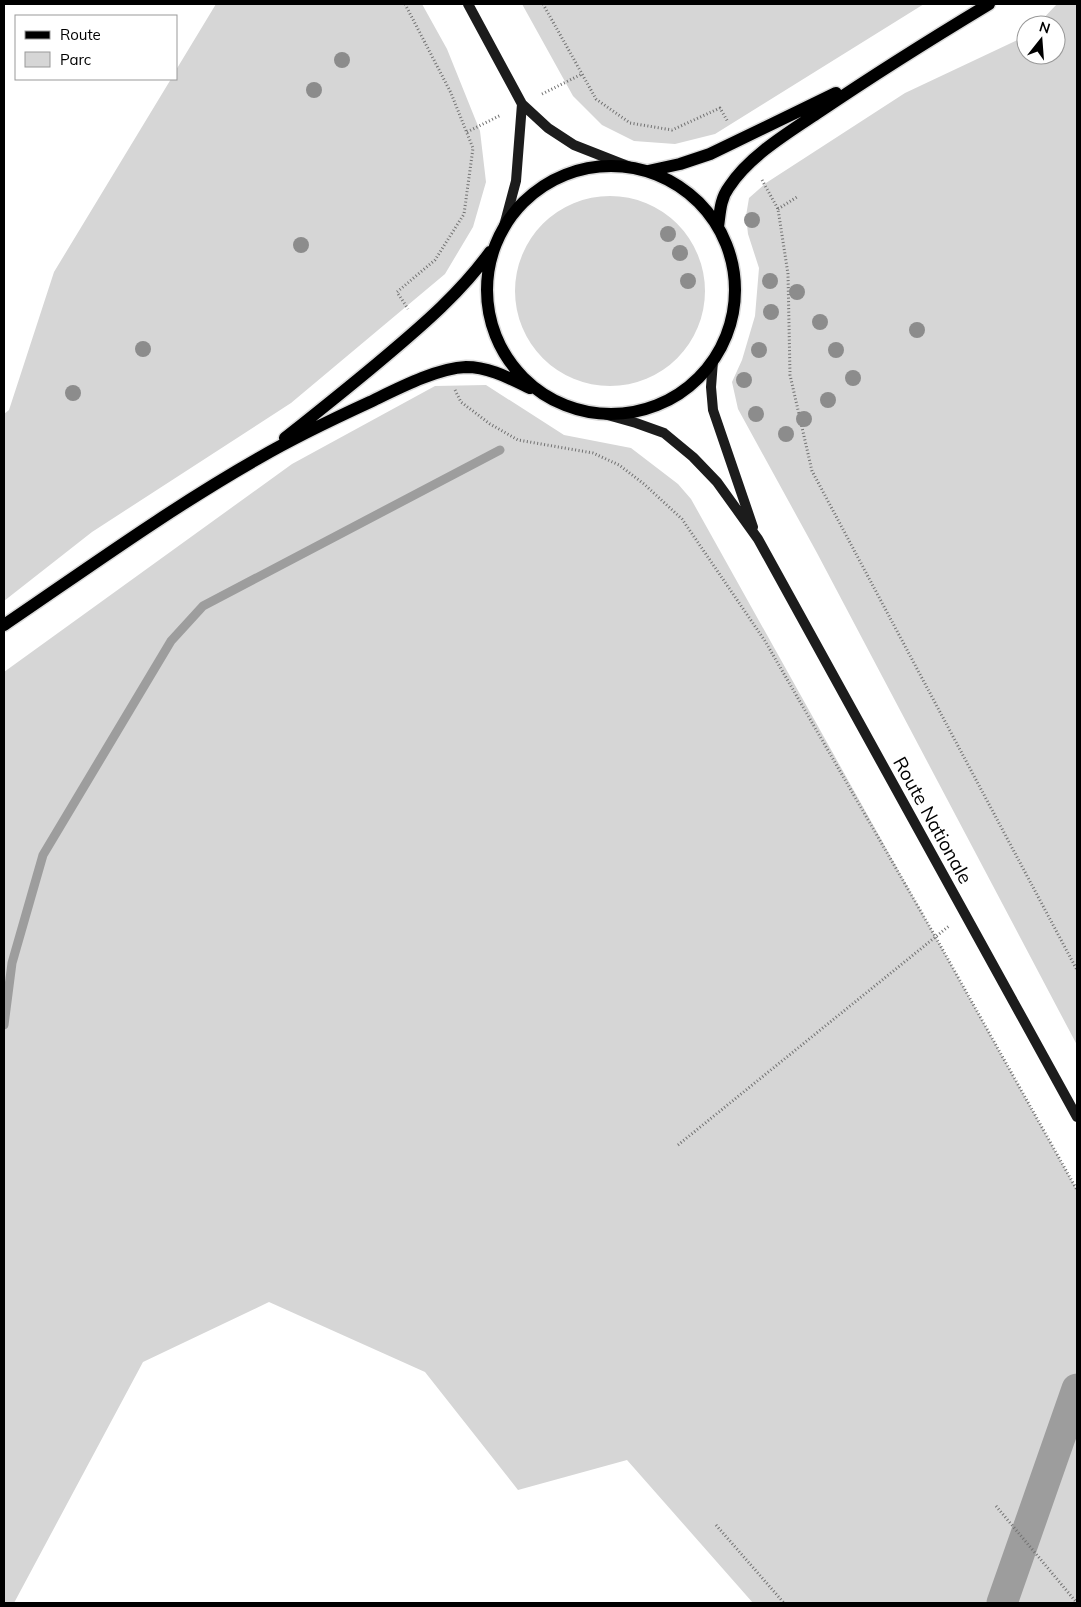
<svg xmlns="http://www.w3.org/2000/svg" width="1081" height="1607" font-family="Mulish,sans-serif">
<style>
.green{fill:#d6d6d6}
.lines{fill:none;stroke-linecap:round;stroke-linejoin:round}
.stream{stroke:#9d9d9d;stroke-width:9}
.canal{stroke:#9d9d9d;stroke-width:31}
.primary-casing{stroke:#dbdbdb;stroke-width:15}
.path{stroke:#717171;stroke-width:3;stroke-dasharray:1 2.5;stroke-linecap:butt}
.secondary{stroke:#1c1c1c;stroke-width:10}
.primary{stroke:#000;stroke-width:12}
.tree{fill:#8c8c8c}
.labels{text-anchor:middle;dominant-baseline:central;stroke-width:4.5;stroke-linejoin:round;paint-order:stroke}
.street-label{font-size:19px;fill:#000;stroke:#fff}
</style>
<rect width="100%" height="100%" fill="#fff"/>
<path class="green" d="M 216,4 L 422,4 L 447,49 L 480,131 L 486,182 L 473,227 L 445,274 L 291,403 L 92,532 L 4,601 L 4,414 L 9,410 L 54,272 L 171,79 L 176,79 L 176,70 Z
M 522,4 L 924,4 L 715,134 L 675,144 L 634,141 L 602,125 L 573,96 Z
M 1057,4 L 1077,4 L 1077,1045 L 817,553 L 738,409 L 732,382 L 742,360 L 755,316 L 759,268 L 748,234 L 746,216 L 749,198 L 766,183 L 905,93 L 1026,36 L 1026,55 L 1056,55 L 1056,25 L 1037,25 Z
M515 291a95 95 0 1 1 190 0a95 95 0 1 1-190 0Z
M 486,385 L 564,435 L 631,448 L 678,484 L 691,499 L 1077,1190 L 1077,1603 L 753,1603 L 627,1460 L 518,1490 L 425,1372 L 269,1302 L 143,1362 L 14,1603 L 4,1603 L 4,672 L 292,464 L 435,386 Z"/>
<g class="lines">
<path class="stream" d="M 4,1025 L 12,963 L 43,855 L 171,641 L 203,606 L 500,450"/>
<path class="canal" d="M 1002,1603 L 1077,1389"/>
<g class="primary-casing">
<path id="primary" d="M487 290a124 124 0 1 1 248 0a124 124 0 1 1-248 0Z
M 648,171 L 680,164 L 710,154 L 836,93
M 718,227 C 720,213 720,199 729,187 C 749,156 789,132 819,112 C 875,74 931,39 989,4
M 285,438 C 319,411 353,384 386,356 C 424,324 461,292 490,252
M 4,625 C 88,568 171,508 259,458 C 295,437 333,419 370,402 C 397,389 437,368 466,367 C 489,367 509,378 530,388"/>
</g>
<path class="path" d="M 405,4 L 451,93 L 473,148 L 464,214 L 435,260 L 397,292 L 408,309
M 543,4 L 596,99 L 630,123 L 672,130 L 720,108 L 728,122
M 542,94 L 582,74
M 467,132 L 501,115
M 762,180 L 778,209 L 788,274 L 790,375 L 812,471 L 1077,970
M 778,209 L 797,197
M 455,390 L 461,402 L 490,424 L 518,440 L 593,453 L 619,465 L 644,484 L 682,519 L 765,641 L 935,936 L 1077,1190
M 678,1145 L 949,926
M 996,1506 L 1077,1603
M 716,1525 L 784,1603"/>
<path class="secondary" d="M 468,4 L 522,104 L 548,128 L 574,145 L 630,167
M 504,226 L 516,181 L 522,104
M 713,361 L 711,387 L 713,410 L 753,527
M 604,414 L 636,423 L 664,433 L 693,457 L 717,482 L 758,539 L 1077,1117"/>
<use href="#primary" class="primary"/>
</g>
<g class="tree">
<circle cx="342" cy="60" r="8"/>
<circle cx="314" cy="90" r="8"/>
<circle cx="752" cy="220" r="8"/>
<circle cx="668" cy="234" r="8"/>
<circle cx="301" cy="245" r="8"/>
<circle cx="680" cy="253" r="8"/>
<circle cx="688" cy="281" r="8"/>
<circle cx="770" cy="281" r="8"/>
<circle cx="797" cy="292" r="8"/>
<circle cx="771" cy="312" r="8"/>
<circle cx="820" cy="322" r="8"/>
<circle cx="917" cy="330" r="8"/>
<circle cx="143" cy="349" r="8"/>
<circle cx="759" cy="350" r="8"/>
<circle cx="836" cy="350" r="8"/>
<circle cx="853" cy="378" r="8"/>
<circle cx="744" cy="380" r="8"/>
<circle cx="73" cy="393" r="8"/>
<circle cx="828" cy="400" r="8"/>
<circle cx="756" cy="414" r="8"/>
<circle cx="804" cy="419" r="8"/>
<circle cx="786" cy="434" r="8"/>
</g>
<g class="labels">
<g class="street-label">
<text transform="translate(933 820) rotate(61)">Route Nationale</text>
</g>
</g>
<rect width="1081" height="1607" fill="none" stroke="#000000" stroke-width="10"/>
<rect x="15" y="15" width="162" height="65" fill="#ffffff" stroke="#999999"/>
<rect x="25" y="31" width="25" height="8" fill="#000000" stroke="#999999"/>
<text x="60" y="40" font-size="15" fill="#000000">Route</text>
<rect x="25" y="52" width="25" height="15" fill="#d6d6d6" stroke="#999999"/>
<text x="60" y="65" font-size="15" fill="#000000">Parc</text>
<g transform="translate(1041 40) rotate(17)"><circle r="24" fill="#ffffff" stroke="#999999"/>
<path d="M0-4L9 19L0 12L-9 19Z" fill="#000000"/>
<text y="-8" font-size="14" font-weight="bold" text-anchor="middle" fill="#000000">N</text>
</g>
</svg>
